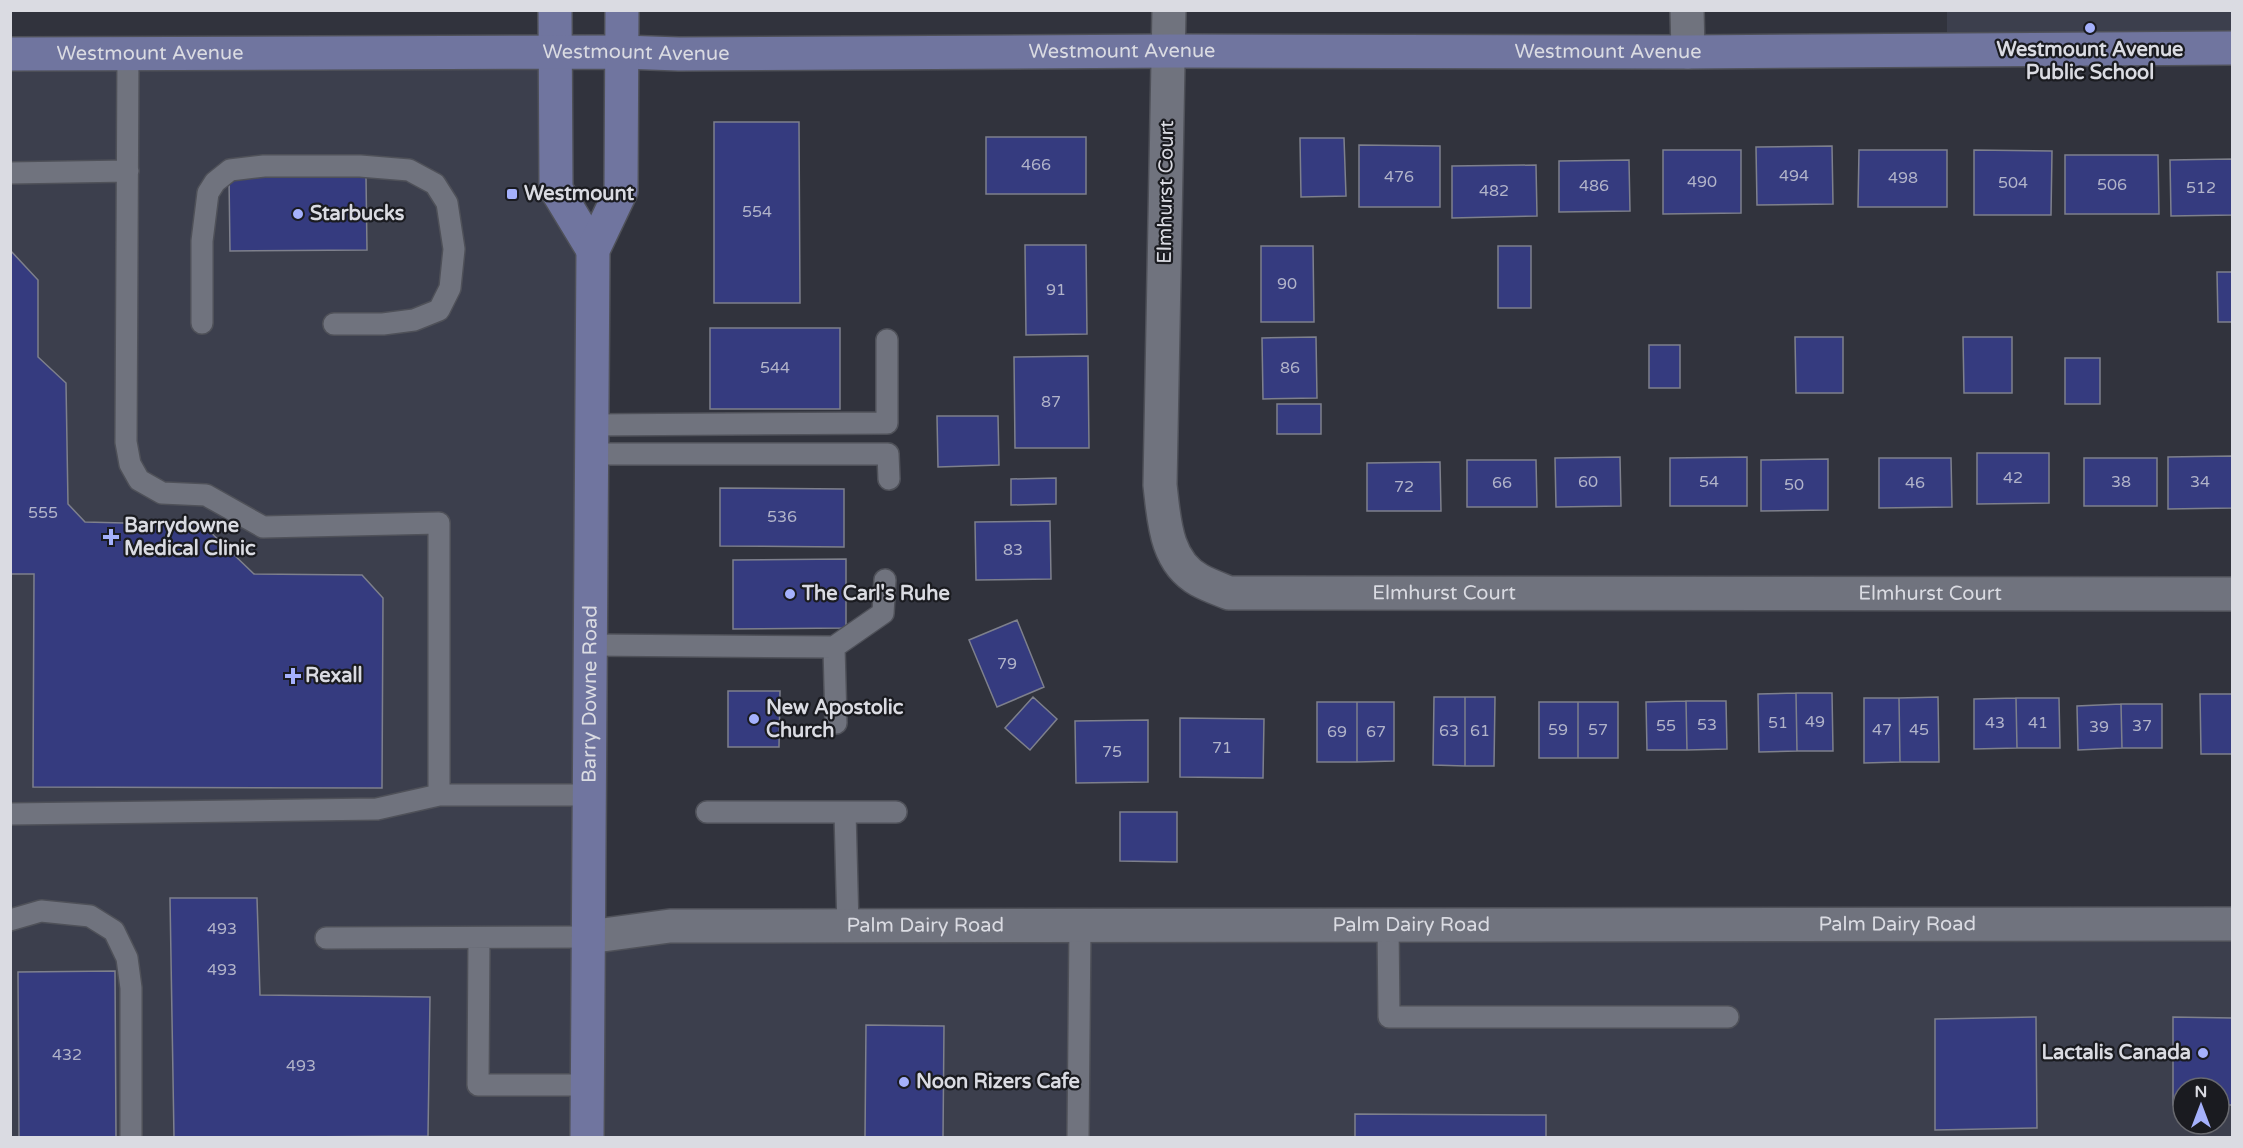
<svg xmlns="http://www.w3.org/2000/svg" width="2243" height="1148" font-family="'Varela Round',sans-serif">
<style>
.built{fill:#3c3f4d;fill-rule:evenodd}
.building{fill:#353b7f;stroke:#7e808c;stroke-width:1.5}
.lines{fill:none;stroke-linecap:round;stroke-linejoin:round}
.lane-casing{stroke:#4f5159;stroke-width:24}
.street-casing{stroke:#4f5159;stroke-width:36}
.secondary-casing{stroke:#4f5159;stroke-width:36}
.lane{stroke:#70737e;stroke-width:21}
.street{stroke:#70737e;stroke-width:33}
.secondary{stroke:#70759f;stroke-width:33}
.poi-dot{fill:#a5b1fc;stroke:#1a1b20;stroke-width:2}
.labels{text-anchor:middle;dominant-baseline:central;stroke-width:4.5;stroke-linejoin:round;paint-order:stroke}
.number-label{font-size:16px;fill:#b1b3c9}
.poi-label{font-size:20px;font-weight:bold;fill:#dadbe2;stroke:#1a1b20;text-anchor:start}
.street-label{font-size:20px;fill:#dadbe2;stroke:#1a1b20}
</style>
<rect width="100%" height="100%" fill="#31333d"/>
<path class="built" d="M 1947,11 L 2232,11 L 2232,45 L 1947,48 Z
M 552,56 L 552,189 L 593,250 L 586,924 L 2232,923 L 2232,1137 L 11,1137 L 10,58 ZM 2183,1088 L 2219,1088 L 2219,1124 L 2183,1124 Z"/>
<path class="building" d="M 714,122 L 799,122 L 800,303 L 714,303 Z
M 986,137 L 1086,137 L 1086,194 L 986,194 Z
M 1300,138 L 1344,138 L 1346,196 L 1301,197 Z
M 1359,145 L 1440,146 L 1440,207 L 1359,207 Z
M 1832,146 L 1833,204 L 1757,205 L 1756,147 Z
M 1663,150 L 1741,150 L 1741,213 L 1663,214 Z
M 1859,150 L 1947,150 L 1947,207 L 1858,207 Z
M 1974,150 L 2052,151 L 2051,215 L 1974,215 Z
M 2065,155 L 2158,155 L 2159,214 L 2065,214 Z
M 2232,159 L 2232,215 L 2171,216 L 2170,160 Z
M 1629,160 L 1630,211 L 1559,212 L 1559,161 Z
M 1536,165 L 1537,216 L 1452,218 L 1452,166 Z
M 229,177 L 366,177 L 367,250 L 230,251 Z
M 1025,245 L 1086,245 L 1087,334 L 1026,335 Z
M 1261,246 L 1313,246 L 1314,322 L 1261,322 Z
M 1498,246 L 1531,246 L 1531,308 L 1498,308 Z
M 10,250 L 38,280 L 38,357 L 66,383 L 68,504 L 85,522 L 203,525 L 254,574 L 362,575 L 383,598 L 382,788 L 33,787 L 34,574 L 10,574 Z
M 2217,272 L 2232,272 L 2232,322 L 2218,322 Z
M 710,328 L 840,328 L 840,409 L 710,409 Z
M 1316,337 L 1317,398 L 1263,399 L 1262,338 Z
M 1795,337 L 1843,337 L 1843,393 L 1796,393 Z
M 1963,337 L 2012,337 L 2012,393 L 1964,393 Z
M 1649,345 L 1680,345 L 1680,388 L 1649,388 Z
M 1088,356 L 1089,448 L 1015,448 L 1014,357 Z
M 2065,358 L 2100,358 L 2100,404 L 2065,404 Z
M 1277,404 L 1321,404 L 1321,434 L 1277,434 Z
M 937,416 L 998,416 L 999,465 L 938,467 Z
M 1977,453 L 2049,453 L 2049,503 L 1977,504 Z
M 2232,456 L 2232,508 L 2168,509 L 2168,457 Z
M 1620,457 L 1621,506 L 1556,507 L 1555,458 Z
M 1747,457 L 1747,506 L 1670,506 L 1670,458 Z
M 1879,458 L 1951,458 L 1952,507 L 1879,508 Z
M 2084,458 L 2157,458 L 2157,506 L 2084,506 Z
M 1828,459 L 1828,510 L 1761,511 L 1761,460 Z
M 1467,460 L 1536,460 L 1537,507 L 1467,507 Z
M 1440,462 L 1441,511 L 1367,511 L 1367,463 Z
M 1056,478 L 1056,504 L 1011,505 L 1011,479 Z
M 720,488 L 844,489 L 844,547 L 720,546 Z
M 1050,521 L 1051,579 L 976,580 L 975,522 Z
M 846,559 L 846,628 L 733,629 L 733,560 Z
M 1017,620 L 1044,687 L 997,707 L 969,640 Z
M 728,691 L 780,691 L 779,747 L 728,747 Z
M 1796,693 L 1832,693 L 1833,751 L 1797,751 Z
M 1796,693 L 1797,751 L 1759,752 L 1758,694 Z
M 2200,694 L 2232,694 L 2232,754 L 2201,754 Z
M 1033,697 L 1057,719 L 1030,750 L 1005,728 Z
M 1434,697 L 1465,697 L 1465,766 L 1433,765 Z
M 1465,697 L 1495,697 L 1494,766 L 1465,766 Z
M 1938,697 L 1939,762 L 1900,762 L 1899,698 Z
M 1864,698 L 1899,698 L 1900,762 L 1864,763 Z
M 2016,698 L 2059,698 L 2060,748 L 2017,748 Z
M 2016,698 L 2017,748 L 1974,749 L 1974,699 Z
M 1686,701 L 1726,701 L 1727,749 L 1687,750 Z
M 1686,701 L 1687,750 L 1647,750 L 1646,702 Z
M 1317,702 L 1357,702 L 1357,762 L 1317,762 Z
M 1357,702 L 1394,702 L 1394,761 L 1357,762 Z
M 1539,702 L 1578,702 L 1578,758 L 1539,758 Z
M 1578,702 L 1618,702 L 1618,758 L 1578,758 Z
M 2121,704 L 2162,704 L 2162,748 L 2122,748 Z
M 2121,704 L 2122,748 L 2078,750 L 2077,706 Z
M 1180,718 L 1264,719 L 1263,778 L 1180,777 Z
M 1148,720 L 1148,782 L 1076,783 L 1075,721 Z
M 1120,812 L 1177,812 L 1177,862 L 1120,861 Z
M 170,898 L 257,898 L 260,995 L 430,997 L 428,1136 L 174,1138 Z
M 115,971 L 116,1138 L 19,1138 L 18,972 Z
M 2036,1017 L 2037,1128 L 1935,1130 L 1935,1019 Z
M 2173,1017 L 2232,1018 L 2232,1105 L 2219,1105 L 2219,1088 L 2183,1088 L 2183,1105 L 2173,1105 Z
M 866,1025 L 944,1026 L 943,1138 L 865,1138 Z
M 1355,1114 L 1546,1115 L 1546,1138 L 1355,1138 Z"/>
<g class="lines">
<g class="lane-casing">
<path id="lane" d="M 10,173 L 128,171
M 202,323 L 202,241 L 208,193 L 215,182 L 230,170 L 264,166 L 360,166 L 409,170 L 435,184 L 447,203 L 454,249 L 450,288 L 439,310 L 414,320 L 383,324 L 334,324
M 592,425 L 887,423 L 887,340
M 592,454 L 888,454 L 889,479
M 591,645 L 834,647 L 883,613 L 885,580
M 834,647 L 836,723
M 439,795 L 590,795
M 707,812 L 845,812 L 848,927
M 845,812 L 896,812
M 10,814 L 377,809 L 439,795 L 439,523 L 263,527 L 206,495 L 162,493 L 139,480 L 130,464 L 126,442 L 128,54
M 10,920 L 41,911 L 90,916 L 114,931 L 127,958 L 131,988 L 131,1138
M 1388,925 L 1389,1017 L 1728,1017
M 326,938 L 588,937
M 479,938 L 478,1085 L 588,1085
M 1078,1138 L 1080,926"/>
</g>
<g class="street-casing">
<g id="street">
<path id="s1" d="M 1169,10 L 1160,485 C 1164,519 1165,561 1199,580 C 1208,585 1219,589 1229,593 L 2232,594"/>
<path d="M 1687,10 L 1688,52"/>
<path id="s2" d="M 588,937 L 670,926 L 2232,924"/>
</g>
</g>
<g class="secondary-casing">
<g id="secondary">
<path d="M 555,10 L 556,189 L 593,250"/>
<path id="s3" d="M 10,54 L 622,52 L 679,54 L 1170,51 L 1688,52 L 2232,48"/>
<path id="s4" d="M 587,1138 L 593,250 L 621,191 L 622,10"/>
</g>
</g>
<use href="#lane" class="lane"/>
<use href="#street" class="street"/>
<use href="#secondary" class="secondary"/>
</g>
<g class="poi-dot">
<circle cx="2090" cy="28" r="6"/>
<rect x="506" y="188" width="12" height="12" rx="3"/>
<circle cx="298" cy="214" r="6"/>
<path d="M108 528h6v6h6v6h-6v6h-6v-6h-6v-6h6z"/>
<circle cx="790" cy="594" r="6"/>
<path d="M290 667h6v6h6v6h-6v6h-6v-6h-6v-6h6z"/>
<circle cx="754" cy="719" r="6"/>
<circle cx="2203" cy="1053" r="6"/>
<circle cx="904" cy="1082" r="6"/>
</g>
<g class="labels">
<g class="number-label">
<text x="1036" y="165">466</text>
<text x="1794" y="176">494</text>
<text x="1399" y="177">476</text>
<text x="1903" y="178">498</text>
<text x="1702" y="182">490</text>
<text x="2013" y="183">504</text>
<text x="2112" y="185">506</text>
<text x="1594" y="186">486</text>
<text x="2201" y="188">512</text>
<text x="1494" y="191">482</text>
<text x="757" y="212">554</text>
<text x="1287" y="284">90</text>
<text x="1056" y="290">91</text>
<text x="775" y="368">544</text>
<text x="1290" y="368">86</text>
<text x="1051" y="402">87</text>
<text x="2013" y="478">42</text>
<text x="1588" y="482">60</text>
<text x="1709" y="482">54</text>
<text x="2121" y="482">38</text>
<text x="2200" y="482">34</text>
<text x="1502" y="483">66</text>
<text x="1915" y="483">46</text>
<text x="1794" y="485">50</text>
<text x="1404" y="487">72</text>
<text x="43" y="513">555</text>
<text x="782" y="517">536</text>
<text x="1013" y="550">83</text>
<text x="1007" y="664">79</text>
<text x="1815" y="722">49</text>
<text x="1778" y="723">51</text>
<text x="1995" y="723">43</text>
<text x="2038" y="723">41</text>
<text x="1707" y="725">53</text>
<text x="1666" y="726">55</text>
<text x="2142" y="726">37</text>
<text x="2099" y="727">39</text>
<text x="1558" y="730">59</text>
<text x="1598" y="730">57</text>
<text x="1882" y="730">47</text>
<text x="1919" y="730">45</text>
<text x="1449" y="731">63</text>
<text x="1480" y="731">61</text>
<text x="1337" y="732">69</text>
<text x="1376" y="732">67</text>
<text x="1222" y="748">71</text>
<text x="1112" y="752">75</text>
<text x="222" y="929">493</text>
<text x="222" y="970">493</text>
<text x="67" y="1055">432</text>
<text x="301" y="1066">493</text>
</g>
<g class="poi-label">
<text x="2090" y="50" text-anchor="middle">Westmount Avenue<tspan x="2090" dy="23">Public School</tspan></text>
<text x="524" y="194">Westmount</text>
<text x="310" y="214">Starbucks</text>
<text x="124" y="526">Barrydowne<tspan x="124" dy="23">Medical Clinic</tspan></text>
<text x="802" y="594">The Carl's Ruhe</text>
<text x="305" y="676">Rexall</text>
<text x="766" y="708">New Apostolic<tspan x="766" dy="23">Church</tspan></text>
<text x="2191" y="1053" text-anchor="end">Lactalis Canada</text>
<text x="916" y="1082">Noon Rizers Cafe</text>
</g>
<g class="street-label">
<text stroke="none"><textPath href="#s3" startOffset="1112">Westmount Avenue</textPath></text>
<text stroke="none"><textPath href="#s3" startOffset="1598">Westmount Avenue</textPath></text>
<text stroke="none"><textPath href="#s3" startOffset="626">Westmount Avenue</textPath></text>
<text stroke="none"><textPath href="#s3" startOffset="140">Westmount Avenue</textPath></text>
<text transform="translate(1166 192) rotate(-89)">Elmhurst Court</text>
<text stroke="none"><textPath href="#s1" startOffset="830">Elmhurst Court</textPath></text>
<text stroke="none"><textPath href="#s1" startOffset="1316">Elmhurst Court</textPath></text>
<text stroke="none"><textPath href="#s4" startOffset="444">Barry Downe Road</textPath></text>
<text stroke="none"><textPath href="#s2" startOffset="1310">Palm Dairy Road</textPath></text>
<text stroke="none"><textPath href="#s2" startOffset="824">Palm Dairy Road</textPath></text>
<text stroke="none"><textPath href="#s2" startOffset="338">Palm Dairy Road</textPath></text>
</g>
</g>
<rect width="2243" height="1148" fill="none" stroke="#dadbe2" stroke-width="24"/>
<g transform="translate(2201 1106)"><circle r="28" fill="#1a1b20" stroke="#67686e" stroke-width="1.5"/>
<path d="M0-4.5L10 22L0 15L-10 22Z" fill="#a5b1fc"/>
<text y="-9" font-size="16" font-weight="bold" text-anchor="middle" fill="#dadbe2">N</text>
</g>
</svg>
